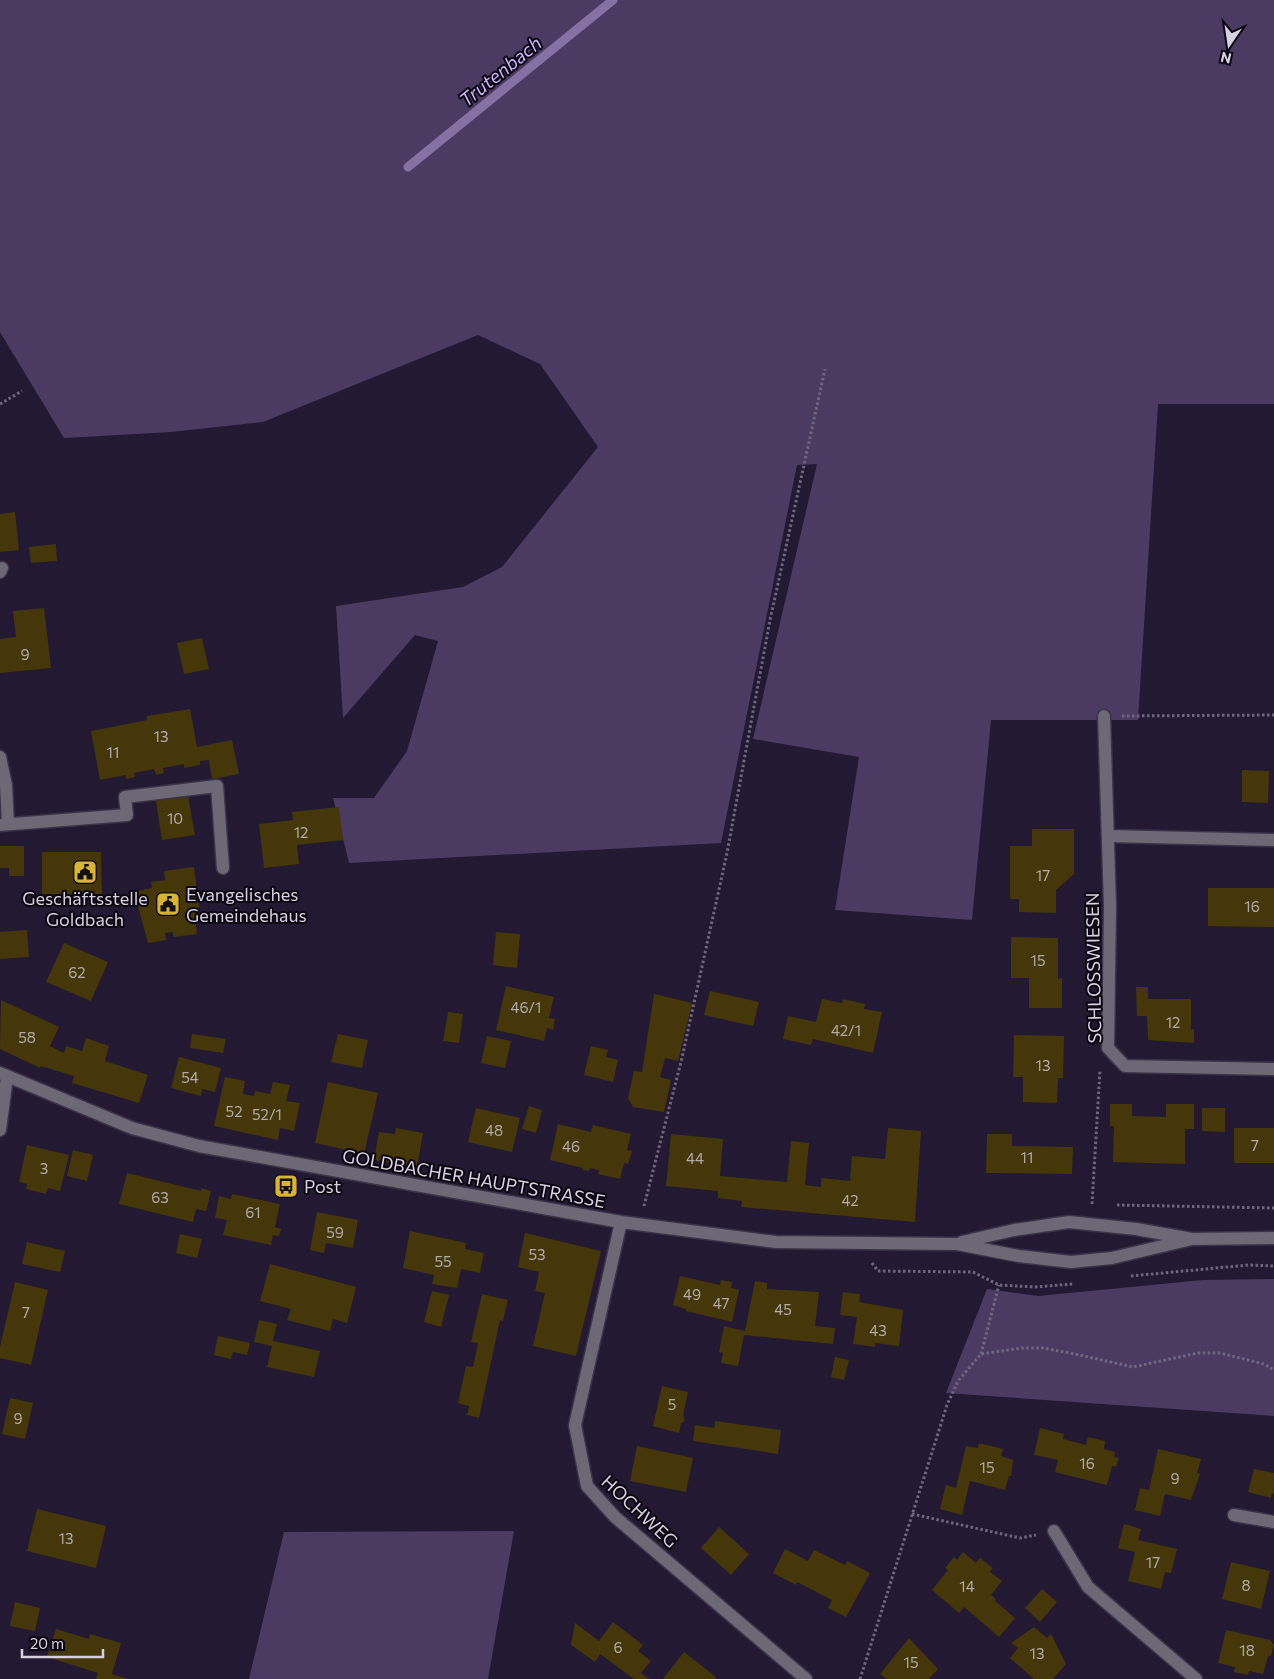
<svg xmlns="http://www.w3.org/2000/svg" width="1274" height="1679" font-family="Commissioner,sans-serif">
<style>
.green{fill:#4b3b62}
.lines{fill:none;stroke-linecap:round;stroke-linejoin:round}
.stream{stroke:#8671a4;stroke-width:9}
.building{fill:#453709}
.minor-casing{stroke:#3c334a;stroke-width:15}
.path{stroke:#6f677d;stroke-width:3;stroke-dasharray:2.5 2.5;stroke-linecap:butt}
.minor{stroke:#6c6875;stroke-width:12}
.labels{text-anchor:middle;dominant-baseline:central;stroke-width:4;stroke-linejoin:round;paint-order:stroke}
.number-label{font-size:15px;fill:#b2aaab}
.poi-label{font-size:18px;fill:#d6d0e1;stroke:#0b0711;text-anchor:start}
.street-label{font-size:18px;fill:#d6d0e1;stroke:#0b0711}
.water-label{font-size:19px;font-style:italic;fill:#d0b2ff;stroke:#0b0711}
</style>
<rect width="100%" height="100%" fill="#231932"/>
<path class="green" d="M 0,0 L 1274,0 L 1274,404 L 1158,404 L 1138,720 L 991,720 L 972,920 L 835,910 L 859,757 L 753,739 L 817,464 L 797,465 L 721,843 L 349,863 L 333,798 L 374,798 L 407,751 L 438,641 L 415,635 L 343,718 L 336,606 L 463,587 L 502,567 L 598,447 L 540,364 L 478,335 L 263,422 L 171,432 L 64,438 L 0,332 Z
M 1274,1279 L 1274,1416 L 946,1393 L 987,1289 L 1038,1296 L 1203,1280 Z
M 514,1531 L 488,1679 L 249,1679 L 284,1532 Z"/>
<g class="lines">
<path class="stream" d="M 408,167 L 613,0"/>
</g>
<path class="building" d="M 15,512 L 19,550 L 0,552 L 0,514 Z
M 56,544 L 57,561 L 31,563 L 29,547 Z
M 44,608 L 51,668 L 0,673 L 0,639 L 16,637 L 13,611 Z
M 202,638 L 209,669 L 184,674 L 177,643 Z
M 190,709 L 197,747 L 232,740 L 239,774 L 212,779 L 209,760 L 200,761 L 200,765 L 184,768 L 184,764 L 163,768 L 164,773 L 156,775 L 154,769 L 134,773 L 135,777 L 126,779 L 126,775 L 100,780 L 91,731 L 147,720 L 147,716 Z
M 1242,770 L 1269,771 L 1268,803 L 1242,802 Z
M 188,796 L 195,835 L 162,840 L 156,801 Z
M 339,807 L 343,840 L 297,845 L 299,864 L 264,868 L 259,824 L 293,820 L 292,812 Z
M 1032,829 L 1074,829 L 1074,874 L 1056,890 L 1056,913 L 1019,912 L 1019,899 L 1010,899 L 1010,846 L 1032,846 Z
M 0,846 L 24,846 L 24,876 L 9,876 L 9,868 L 0,868 Z
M 42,852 L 101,852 L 102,894 L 42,894 Z
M 194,867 L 200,915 L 195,916 L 197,934 L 173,937 L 173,932 L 165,933 L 166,940 L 148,943 L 134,892 L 152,888 L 151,882 L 165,880 L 164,871 Z
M 1208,888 L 1274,888 L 1274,927 L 1208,926 Z
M 27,930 L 29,957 L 0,959 L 0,932 Z
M 496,932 L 520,934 L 517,968 L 493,965 Z
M 1011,937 L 1058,938 L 1058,979 L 1062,978 L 1062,1008 L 1029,1008 L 1029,978 L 1011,978 Z
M 64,943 L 108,962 L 91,1001 L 46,982 Z
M 506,986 L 554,997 L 549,1018 L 555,1019 L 553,1030 L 547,1028 L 544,1041 L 496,1030 Z
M 1136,987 L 1148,987 L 1148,999 L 1191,999 L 1191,1030 L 1194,1029 L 1194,1043 L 1148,1040 L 1147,1016 L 1137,1016 Z
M 710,991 L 759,1002 L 753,1026 L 704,1015 Z
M 654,994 L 692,1003 L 678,1061 L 665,1058 L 660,1077 L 671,1080 L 664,1112 L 633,1107 L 628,1098 L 634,1071 L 642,1072 Z
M 822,999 L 842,1003 L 843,999 L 865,1004 L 864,1009 L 882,1012 L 873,1053 L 813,1039 L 811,1045 L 783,1039 L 788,1016 L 816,1022 Z
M 1,1000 L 59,1027 L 50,1046 L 64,1053 L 66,1046 L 82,1051 L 86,1038 L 109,1046 L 105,1061 L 148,1075 L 139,1103 L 72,1083 L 74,1076 L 41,1066 L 40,1068 L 0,1049 Z
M 448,1012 L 463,1014 L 459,1043 L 443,1041 Z
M 192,1034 L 226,1039 L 223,1053 L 190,1048 Z
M 338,1034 L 368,1040 L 362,1068 L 331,1062 Z
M 1014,1035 L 1064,1036 L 1063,1078 L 1058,1078 L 1057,1103 L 1023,1102 L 1023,1077 L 1013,1077 Z
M 487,1036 L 511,1041 L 505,1068 L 481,1063 Z
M 591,1046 L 608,1050 L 606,1057 L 618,1060 L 613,1082 L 584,1075 Z
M 179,1057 L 221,1068 L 215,1092 L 202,1089 L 201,1096 L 171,1088 Z
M 225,1077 L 245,1081 L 243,1094 L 254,1096 L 255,1091 L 270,1094 L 273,1082 L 290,1085 L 286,1101 L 300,1103 L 294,1131 L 280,1128 L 278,1140 L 214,1126 Z
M 328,1082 L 378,1093 L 364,1154 L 315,1143 Z
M 1110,1104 L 1132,1104 L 1132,1116 L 1166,1117 L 1166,1104 L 1194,1104 L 1194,1129 L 1185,1129 L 1185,1164 L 1113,1162 L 1114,1126 L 1110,1126 Z
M 529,1106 L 542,1110 L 536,1133 L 522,1129 Z
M 476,1108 L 520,1118 L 512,1152 L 468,1142 Z
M 1202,1108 L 1225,1108 L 1225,1132 L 1202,1131 Z
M 558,1124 L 591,1132 L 593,1125 L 631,1134 L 627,1150 L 632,1151 L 628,1164 L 624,1163 L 620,1179 L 598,1174 L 599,1170 L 590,1168 L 589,1171 L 582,1170 L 583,1168 L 550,1160 Z
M 396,1128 L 423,1133 L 417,1168 L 374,1160 L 379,1132 L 395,1134 Z
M 888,1128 L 921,1131 L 915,1222 L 741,1207 L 742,1201 L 718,1198 L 718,1191 L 666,1186 L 671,1134 L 723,1139 L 720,1176 L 787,1182 L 791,1141 L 809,1143 L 805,1185 L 821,1187 L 821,1178 L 850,1181 L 852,1156 L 885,1159 Z
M 1234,1128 L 1274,1128 L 1274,1163 L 1234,1163 Z
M 987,1134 L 1012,1134 L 1012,1146 L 1073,1147 L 1072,1174 L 986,1173 Z
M 27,1145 L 69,1155 L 60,1191 L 48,1188 L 46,1194 L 26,1189 L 27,1184 L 19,1182 Z
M 73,1150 L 93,1155 L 87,1181 L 67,1176 Z
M 127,1173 L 201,1191 L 201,1188 L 211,1191 L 206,1211 L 196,1209 L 193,1222 L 119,1204 Z
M 232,1194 L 280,1204 L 275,1227 L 281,1229 L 279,1236 L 273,1235 L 271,1245 L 223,1235 L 227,1220 L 215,1218 L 219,1196 L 231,1199 Z
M 317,1212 L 358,1220 L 353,1248 L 326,1243 L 324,1253 L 310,1250 Z
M 410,1231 L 466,1243 L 465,1249 L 484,1253 L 480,1273 L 461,1269 L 457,1288 L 432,1284 L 434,1275 L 403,1268 Z
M 525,1233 L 601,1251 L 576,1356 L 533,1346 L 545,1293 L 535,1291 L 539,1272 L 518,1267 Z
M 180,1234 L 202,1239 L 197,1258 L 176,1253 Z
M 27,1242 L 65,1251 L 60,1272 L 22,1264 Z
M 270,1264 L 356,1287 L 347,1323 L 333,1319 L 330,1331 L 287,1320 L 291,1309 L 260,1301 Z
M 680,1276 L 720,1285 L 721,1280 L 732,1282 L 731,1288 L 739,1290 L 732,1322 L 686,1311 L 686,1309 L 673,1305 Z
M 755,1281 L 767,1283 L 767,1289 L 819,1292 L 815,1326 L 835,1328 L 833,1344 L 744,1335 L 738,1366 L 721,1363 L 723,1353 L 719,1352 L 724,1326 L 745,1331 Z
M 15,1282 L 48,1290 L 31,1365 L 0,1358 L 0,1347 Z
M 432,1291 L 449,1295 L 441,1327 L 424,1322 Z
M 843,1292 L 860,1294 L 859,1302 L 903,1310 L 899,1346 L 875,1343 L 875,1347 L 853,1344 L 857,1317 L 840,1315 Z
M 482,1294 L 508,1300 L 503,1321 L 500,1320 L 479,1418 L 467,1415 L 469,1406 L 458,1403 L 466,1366 L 473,1367 L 478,1343 L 471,1342 Z
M 259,1320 L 277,1324 L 273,1341 L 320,1351 L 314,1377 L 267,1367 L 272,1346 L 254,1342 Z
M 218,1336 L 250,1343 L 247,1355 L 233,1352 L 231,1359 L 214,1355 Z
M 835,1357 L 849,1360 L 844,1380 L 831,1377 Z
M 662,1386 L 688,1392 L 683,1416 L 685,1421 L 681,1423 L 679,1433 L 653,1426 Z
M 10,1398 L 33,1403 L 25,1439 L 2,1434 Z
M 715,1421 L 781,1430 L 778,1454 L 693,1441 L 695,1425 L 714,1428 Z
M 1040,1428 L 1064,1434 L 1063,1439 L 1086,1445 L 1088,1437 L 1105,1441 L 1104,1449 L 1115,1452 L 1114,1457 L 1119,1458 L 1116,1467 L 1112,1466 L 1107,1485 L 1055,1472 L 1058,1460 L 1034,1455 Z
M 979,1443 L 1003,1449 L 1001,1456 L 1013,1460 L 1011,1476 L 1009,1476 L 1005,1490 L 970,1481 L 962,1515 L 940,1509 L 946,1485 L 956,1488 L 966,1446 L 978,1448 Z
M 637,1446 L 693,1458 L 686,1492 L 630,1481 Z
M 1158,1449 L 1201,1459 L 1197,1473 L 1200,1474 L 1191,1500 L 1165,1494 L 1160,1516 L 1135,1510 L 1140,1488 L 1149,1490 Z
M 1254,1469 L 1274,1473 L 1274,1494 L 1272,1493 L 1271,1498 L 1248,1492 Z
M 37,1509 L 106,1526 L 96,1568 L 27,1551 Z
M 1124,1524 L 1141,1529 L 1138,1540 L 1177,1549 L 1171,1573 L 1165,1572 L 1161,1589 L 1128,1581 L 1135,1552 L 1118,1548 Z
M 719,1527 L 749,1554 L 731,1575 L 701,1548 Z
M 785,1549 L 808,1561 L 814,1550 L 845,1565 L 847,1561 L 870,1573 L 846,1617 L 828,1608 L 832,1600 L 797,1582 L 796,1585 L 773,1573 Z
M 963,1552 L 976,1563 L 980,1558 L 993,1568 L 990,1572 L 1002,1581 L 991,1595 L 996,1599 L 995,1601 L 1015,1618 L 999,1637 L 964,1607 L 959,1613 L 932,1590 L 948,1570 L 945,1568 L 954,1557 L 957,1560 Z
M 1231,1562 L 1270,1571 L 1261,1609 L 1222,1599 Z
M 1042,1589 L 1057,1602 L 1040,1622 L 1025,1608 Z
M 15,1602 L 40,1608 L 35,1631 L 10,1626 Z
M 613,1622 L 643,1645 L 638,1651 L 651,1661 L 641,1673 L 649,1679 L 634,1679 L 600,1654 L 595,1662 L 571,1645 L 575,1623 L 599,1641 Z
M 1034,1627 L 1047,1638 L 1051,1634 L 1066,1664 L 1053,1679 L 1034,1679 L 1010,1658 L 1018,1648 L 1011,1643 Z
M 56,1629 L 89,1639 L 90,1634 L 121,1643 L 112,1674 L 128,1679 L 96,1679 L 98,1673 L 47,1657 Z
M 1226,1630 L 1270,1640 L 1274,1645 L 1271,1656 L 1268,1656 L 1263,1674 L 1249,1671 L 1248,1675 L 1234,1672 L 1235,1667 L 1218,1663 Z
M 909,1638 L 938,1669 L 929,1679 L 886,1679 L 880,1674 Z
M 684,1652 L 716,1677 L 715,1679 L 663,1679 Z"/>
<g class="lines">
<g class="minor-casing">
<path id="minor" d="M 0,572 L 2,568
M 1104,716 L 1110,906 L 1108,1048 L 1125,1066 L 1274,1069
M 0,757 L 6,785 L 8,824
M 0,825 L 127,815 L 125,797 L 217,786 L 223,868
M 1108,836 L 1274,840
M 0,1073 L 132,1128 L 199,1146 L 621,1222 L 776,1242 L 957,1244 L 1019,1256 L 1071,1262 L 1112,1258 L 1192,1239
M 0,1130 L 7,1077
M 621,1222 L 575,1425 L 587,1486 L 615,1517 L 806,1679
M 962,1242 L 1014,1230 L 1069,1222 L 1136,1229 L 1192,1239 L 1274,1238
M 1234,1515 L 1274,1522
M 1054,1531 L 1088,1587 L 1196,1679"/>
</g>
<path class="path" d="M 0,404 L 22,391
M 1122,716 L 1274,715
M 1092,1204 L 1100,1070
M 1117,1205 L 1274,1208
M 644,1206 L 681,1062 L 727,853 L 770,620 L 825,369
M 872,1263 L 878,1271 L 973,1272 L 999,1285 L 1035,1287 L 1073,1284
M 1131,1276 L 1248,1265 L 1274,1266
M 981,1354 L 999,1285
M 912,1514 L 1020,1538 L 1036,1535
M 860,1679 L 947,1405 L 958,1381 L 981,1354 L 1022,1348 L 1043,1348 L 1075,1354 L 1133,1367 L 1198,1353 L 1220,1353 L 1264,1364 L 1274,1370"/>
<use href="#minor" class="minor"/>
</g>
<defs>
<g id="civic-square" transform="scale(1.25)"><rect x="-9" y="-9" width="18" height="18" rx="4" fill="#d9b334" stroke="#0b0711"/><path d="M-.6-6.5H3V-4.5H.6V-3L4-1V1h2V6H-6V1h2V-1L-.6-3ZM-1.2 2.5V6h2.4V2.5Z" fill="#111"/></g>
<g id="bus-square" transform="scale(1.25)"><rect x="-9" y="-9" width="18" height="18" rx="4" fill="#d9b334" stroke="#0b0711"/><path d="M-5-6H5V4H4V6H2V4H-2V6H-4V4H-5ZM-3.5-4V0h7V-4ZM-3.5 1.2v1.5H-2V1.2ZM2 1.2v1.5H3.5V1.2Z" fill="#111"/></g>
</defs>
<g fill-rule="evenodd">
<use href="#civic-square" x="85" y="872"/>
<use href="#civic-square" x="168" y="904"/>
<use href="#bus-square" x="286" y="1186"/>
</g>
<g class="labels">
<g class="number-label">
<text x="25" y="654">9</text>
<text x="161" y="736">13</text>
<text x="113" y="752">11</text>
<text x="175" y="818">10</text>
<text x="301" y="832">12</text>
<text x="1043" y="875">17</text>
<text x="1252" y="906">16</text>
<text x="1038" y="960">15</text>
<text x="77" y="972">62</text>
<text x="526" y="1007">46/1</text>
<text x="1173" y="1022">12</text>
<text x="846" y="1030">42/1</text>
<text x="27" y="1037">58</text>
<text x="1043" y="1065">13</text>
<text x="190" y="1077">54</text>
<text x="234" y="1111">52</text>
<text x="267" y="1114">52/1</text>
<text x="494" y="1130">48</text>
<text x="1255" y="1145">7</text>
<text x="571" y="1146">46</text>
<text x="1027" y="1157">11</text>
<text x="695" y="1158">44</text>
<text x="44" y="1168">3</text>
<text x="160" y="1197">63</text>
<text x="850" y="1200">42</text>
<text x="253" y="1212">61</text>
<text x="335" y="1232">59</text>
<text x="537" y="1254">53</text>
<text x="443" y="1261">55</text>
<text x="692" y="1294">49</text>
<text x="721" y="1303">47</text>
<text x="783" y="1309">45</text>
<text x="26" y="1312">7</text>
<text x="878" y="1330">43</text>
<text x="672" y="1404">5</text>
<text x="18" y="1418">9</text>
<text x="1087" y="1463">16</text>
<text x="987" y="1467">15</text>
<text x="1175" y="1478">9</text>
<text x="66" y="1538">13</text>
<text x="1153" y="1562">17</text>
<text x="1246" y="1585">8</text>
<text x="967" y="1586">14</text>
<text x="618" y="1647">6</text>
<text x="1247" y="1650">18</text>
<text x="1037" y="1653">13</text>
<text x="911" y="1662">15</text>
</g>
<g class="poi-label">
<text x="186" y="894">Evangelisches<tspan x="186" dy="21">Gemeindehaus</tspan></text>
<text x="85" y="898" text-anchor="middle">Geschäftsstelle<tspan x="85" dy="21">Goldbach</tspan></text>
<text x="304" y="1186">Post</text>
</g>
<g class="street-label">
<text transform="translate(1093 968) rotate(-91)">SCHLOSSWIESEN</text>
<text transform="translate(474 1178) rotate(10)">GOLDBACHER HAUPTSTRASSE</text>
<text transform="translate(640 1511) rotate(43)">HOCHWEG</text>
</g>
<g class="water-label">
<text transform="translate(500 71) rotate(-39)">Trutenbach</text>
</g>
</g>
<g transform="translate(1229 45) rotate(193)" stroke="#0b0711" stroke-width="4" paint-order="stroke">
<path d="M0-4L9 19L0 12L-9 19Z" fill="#d6d0e1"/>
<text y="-8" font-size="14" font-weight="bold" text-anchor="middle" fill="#d6d0e1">N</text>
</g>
<path d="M22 1649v8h81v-8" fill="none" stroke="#d6d0e1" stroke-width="2.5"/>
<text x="30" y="1649" font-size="15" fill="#d6d0e1" stroke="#0b0711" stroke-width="4" paint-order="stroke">20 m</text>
</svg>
